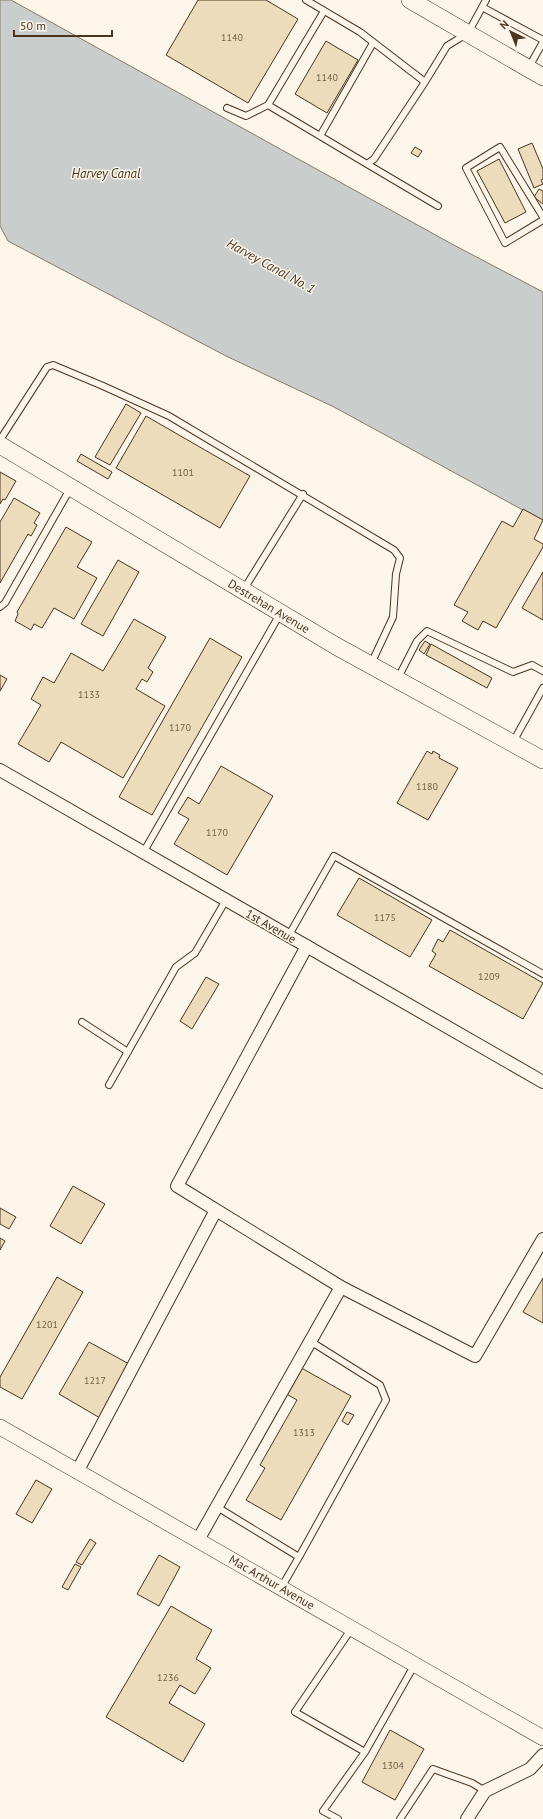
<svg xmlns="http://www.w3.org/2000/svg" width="543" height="1819" font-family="'PT Sans',sans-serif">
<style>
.water{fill:#c9cecd;stroke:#887966}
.building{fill:#ecdcbc;stroke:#4a3520}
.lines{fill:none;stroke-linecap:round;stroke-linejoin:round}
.service-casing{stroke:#4a3520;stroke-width:8}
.minor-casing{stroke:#4a3520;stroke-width:14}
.tertiary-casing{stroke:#4a3520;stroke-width:16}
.secondary-casing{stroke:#4a3520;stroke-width:18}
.service{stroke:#fbf6e9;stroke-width:6}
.minor{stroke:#fbf6e9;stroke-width:12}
.tertiary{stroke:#fbf6e9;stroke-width:15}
.secondary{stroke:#fbf6e9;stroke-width:17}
.labels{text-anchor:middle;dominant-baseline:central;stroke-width:3;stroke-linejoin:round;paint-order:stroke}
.number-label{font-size:10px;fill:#725f47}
.street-label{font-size:12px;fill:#4a3520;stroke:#fbf6e9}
.water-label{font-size:13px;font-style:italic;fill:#4a3520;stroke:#fbf6e9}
</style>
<rect width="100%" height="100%" fill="#fbf6e9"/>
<path class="water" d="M 0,0 L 11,0 L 450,243 L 543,292 L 543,521 L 334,407 L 226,356 L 8,241 L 0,226 Z"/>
<path class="building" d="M 198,0 L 266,0 L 298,19 L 248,103 L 166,55 Z
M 326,41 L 358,60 L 327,113 L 295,94 Z
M 532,143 L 543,169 L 543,179 L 541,180 L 543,184 L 534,188 L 518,149 Z
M 415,147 L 422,151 L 418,157 L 411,153 Z
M 499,159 L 526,212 L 505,223 L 477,171 Z
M 539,189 L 543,191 L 543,204 L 534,197 Z
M 126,404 L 141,413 L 110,465 L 95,457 Z
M 146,416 L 250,476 L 220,528 L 116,468 Z
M 81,454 L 112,472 L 108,479 L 77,461 Z
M 0,472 L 16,481 L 5,500 L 3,499 L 0,504 Z
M 14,498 L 40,513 L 34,523 L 37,525 L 34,531 L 31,536 L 28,534 L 0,583 L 0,522 Z
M 523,509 L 543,520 L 534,539 L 543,544 L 543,547 L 496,628 L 483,621 L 478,630 L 462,621 L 468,612 L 454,605 L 502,521 L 513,527 Z
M 66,527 L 92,542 L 77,567 L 97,578 L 74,619 L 54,608 L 42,628 L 34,624 L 31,630 L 15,621 L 18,614 L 17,612 Z
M 118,560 L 139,572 L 103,636 L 81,624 Z
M 543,572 L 543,620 L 522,608 Z
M 134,619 L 166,637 L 148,668 L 153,672 L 147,682 L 142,679 L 136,689 L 165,706 L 123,778 L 61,742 L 49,762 L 18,744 L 41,705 L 31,699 L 43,677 L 54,683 L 71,653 L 103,671 Z
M 210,638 L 242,657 L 152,815 L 119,797 Z
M 425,641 L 430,644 L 424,654 L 419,650 Z
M 431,644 L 492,678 L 487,688 L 426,655 Z
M 0,675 L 7,679 L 0,691 Z
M 427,751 L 432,754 L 433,751 L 440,755 L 439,758 L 458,768 L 428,820 L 397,803 Z
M 221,766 L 273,796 L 227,875 L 174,844 L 189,819 L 178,813 L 188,797 L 199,804 Z
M 359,878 L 432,920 L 410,957 L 337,915 Z
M 450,930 L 543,983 L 523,1019 L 429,966 L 436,954 L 432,951 L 438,939 L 443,942 Z
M 206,977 L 219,984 L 192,1029 L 180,1021 Z
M 73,1186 L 105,1204 L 81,1244 L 50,1226 Z
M 0,1208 L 16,1217 L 9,1229 L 0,1224 Z
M 0,1238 L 5,1241 L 0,1250 Z
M 57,1277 L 83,1292 L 22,1399 L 0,1387 L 0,1377 Z
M 543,1278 L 543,1323 L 523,1312 Z
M 89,1342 L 131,1365 L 100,1418 L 59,1394 Z
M 298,1366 L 351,1396 L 281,1520 L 246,1500 L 265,1468 L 260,1465 L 297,1400 L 283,1392 Z
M 347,1412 L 354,1415 L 348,1425 L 342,1421 Z
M 36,1480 L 52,1489 L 32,1523 L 16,1514 Z
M 90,1539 L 96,1543 L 82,1565 L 76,1562 Z
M 159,1555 L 180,1567 L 159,1606 L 137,1594 Z
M 75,1564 L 81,1567 L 68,1590 L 62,1587 Z
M 171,1606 L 212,1630 L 196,1659 L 211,1668 L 195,1694 L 180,1685 L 169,1703 L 205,1724 L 183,1762 L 106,1717 Z
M 390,1730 L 424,1749 L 395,1800 L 362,1782 Z"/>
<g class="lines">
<g class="service-casing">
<path id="service" d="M 306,0 L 360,32 L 425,82 L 447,46 L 468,33 L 486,0
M 482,7 L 543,40
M 324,11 L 268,105 L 367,164 L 374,159 L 425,82
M 529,67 L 543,42
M 227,108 L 246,116 L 268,105
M 320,136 L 373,43
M 367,164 L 438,206
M 543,217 L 500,147 L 466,168 L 505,243 L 543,220
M 0,440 L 47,367 L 53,365 L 103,386 L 169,416 L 394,550 L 400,558 L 396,574 L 393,617 L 371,664
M 244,589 L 303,494
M 0,607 L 5,603 L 70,489
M 398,678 L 417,641 L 427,631 L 513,672 L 532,665 L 543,671
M 513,742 L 543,688
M 143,853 L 280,614
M 289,935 L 334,856 L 543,974
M 82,1022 L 128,1052
M 109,1085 L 176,967 L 195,953 L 226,900
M 217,1507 L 299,1557 L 281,1588
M 299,1557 L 386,1400 L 380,1385 L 310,1341
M 352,1628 L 295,1712 L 365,1752 L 415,1664
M 338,1819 L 323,1811 L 365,1752
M 400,1819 L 433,1769 L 472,1783 L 485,1791"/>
</g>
<g class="minor-casing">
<path id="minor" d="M 0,770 L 543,1082
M 307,946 L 177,1186 L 341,1287 L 475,1356 L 543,1239
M 77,1472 L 216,1210
M 198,1540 L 341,1287
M 467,1819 L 485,1791 L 530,1769 L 543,1755"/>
</g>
<g class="tertiary-casing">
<path id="tertiary" d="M 0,1427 L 543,1738"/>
</g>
<g class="secondary-casing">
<path id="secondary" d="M 410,0 L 543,77
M 0,445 L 336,646 L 543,760"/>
</g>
<use href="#service" class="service"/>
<use href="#minor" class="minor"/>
<use href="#tertiary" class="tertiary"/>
<use href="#secondary" class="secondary"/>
</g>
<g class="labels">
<g class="number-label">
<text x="232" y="37">1140</text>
<text x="327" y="77">1140</text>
<text x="183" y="472">1101</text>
<text x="89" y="694">1133</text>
<text x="180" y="727">1170</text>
<text x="427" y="786">1180</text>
<text x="217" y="832">1170</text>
<text x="385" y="917">1175</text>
<text x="489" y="976">1209</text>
<text x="47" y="1324">1201</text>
<text x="95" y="1380">1217</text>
<text x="304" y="1432">1313</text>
<text x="168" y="1677">1236</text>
<text x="393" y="1765">1304</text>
</g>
<g class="street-label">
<text transform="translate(269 606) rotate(31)">Destrehan Avenue</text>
<text transform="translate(271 926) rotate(30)">1st Avenue</text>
<text transform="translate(272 1582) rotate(30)">Mac Arthur Avenue</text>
</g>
<g class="water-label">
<text x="106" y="173">Harvey Canal</text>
<text transform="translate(271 266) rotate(29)">Harvey Canal No. 1</text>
</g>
</g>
<g transform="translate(511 32) rotate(317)" stroke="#fbf6e9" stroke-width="3" paint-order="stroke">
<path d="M0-3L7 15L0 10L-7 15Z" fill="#4a3520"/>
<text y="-6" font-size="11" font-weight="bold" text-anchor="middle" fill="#4a3520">N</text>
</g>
<path d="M14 30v6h98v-6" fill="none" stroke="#4a3520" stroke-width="2"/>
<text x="20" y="30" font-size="12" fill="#4a3520" stroke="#fbf6e9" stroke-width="3" paint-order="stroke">50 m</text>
</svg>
